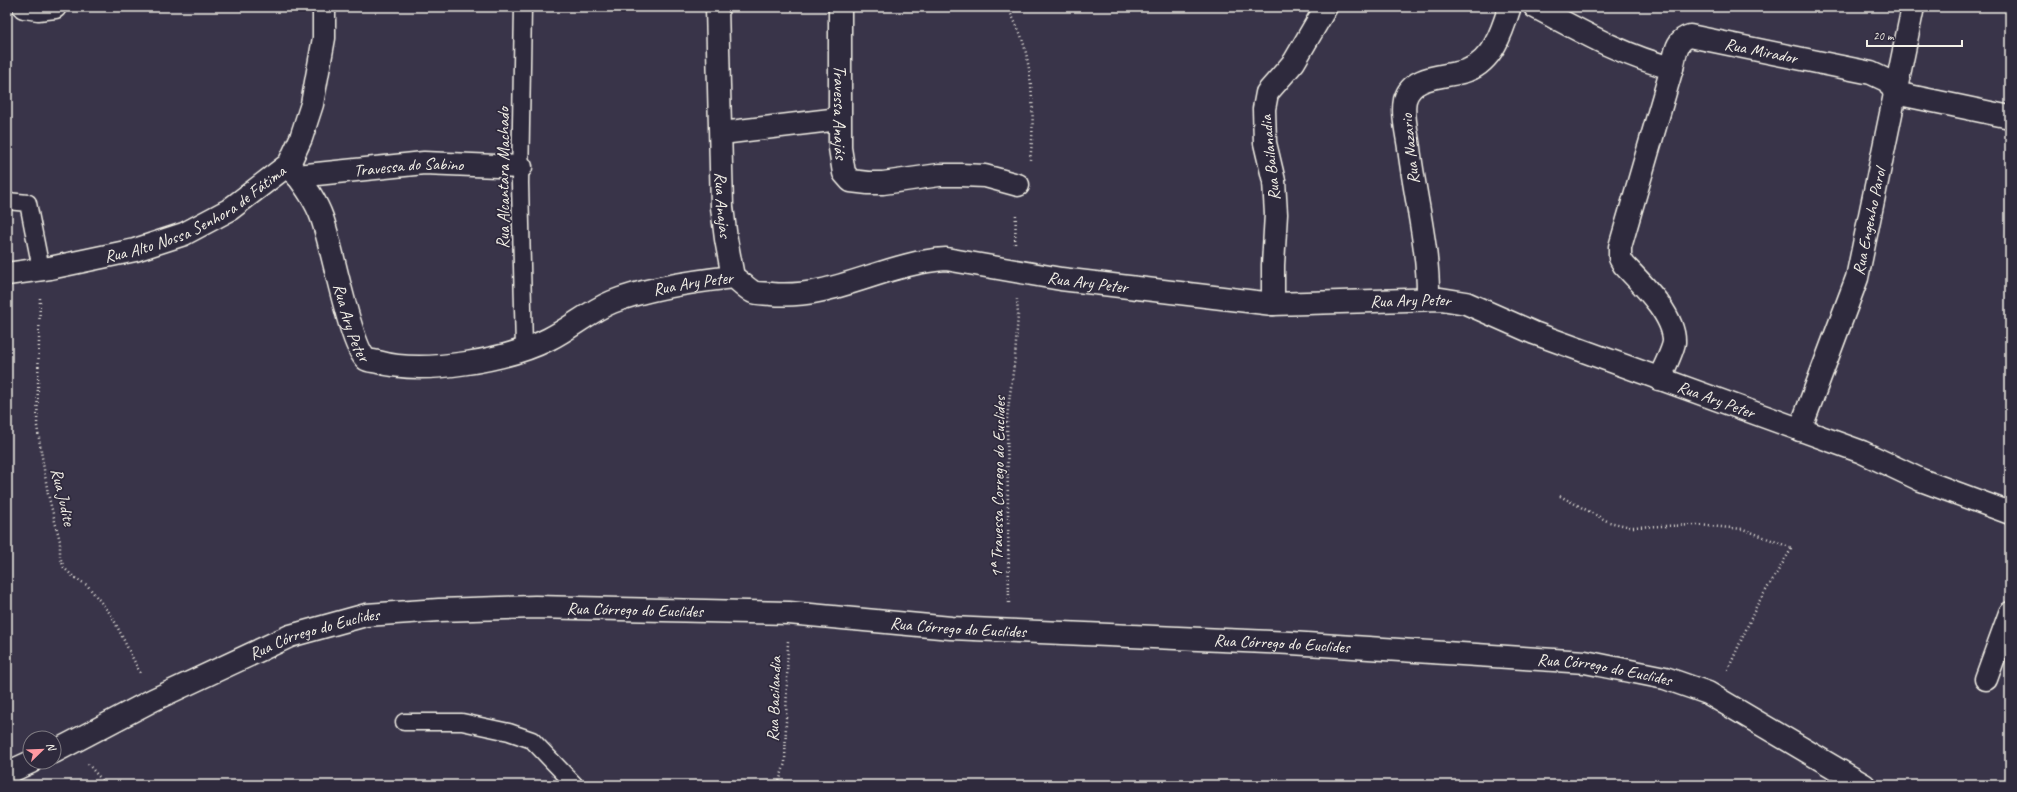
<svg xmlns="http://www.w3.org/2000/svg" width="2017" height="792" font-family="Caveat,sans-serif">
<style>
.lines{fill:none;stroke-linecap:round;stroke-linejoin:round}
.service-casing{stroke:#f4f1e8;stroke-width:19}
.minor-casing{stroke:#f4f1e8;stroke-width:25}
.secondary-casing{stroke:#f4f1e8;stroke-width:25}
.path{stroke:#f4f1e8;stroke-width:2.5;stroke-dasharray:1 3;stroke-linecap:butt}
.service{stroke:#2f2a3d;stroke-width:16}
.minor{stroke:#2f2a3d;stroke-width:22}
.secondary{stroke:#2f2a3d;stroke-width:22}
.labels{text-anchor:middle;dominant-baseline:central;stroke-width:3.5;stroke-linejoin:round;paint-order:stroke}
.street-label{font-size:17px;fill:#f4f1e8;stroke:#2f2a3d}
</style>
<rect width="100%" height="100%" fill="#393449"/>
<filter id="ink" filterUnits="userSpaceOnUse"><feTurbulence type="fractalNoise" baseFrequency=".025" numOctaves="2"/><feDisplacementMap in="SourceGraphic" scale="8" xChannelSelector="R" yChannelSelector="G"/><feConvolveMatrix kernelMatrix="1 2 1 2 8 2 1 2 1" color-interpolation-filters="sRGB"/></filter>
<g filter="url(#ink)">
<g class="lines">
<g class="service-casing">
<path id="service" d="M 523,7 L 520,183 L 524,348
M 7,201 L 28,203 L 41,269
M 404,722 L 462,722 L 509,732 L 532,740 L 575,785"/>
</g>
<g class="minor-casing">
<g id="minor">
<path d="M 24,7 L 38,9 L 55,7"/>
<path id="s1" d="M 717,7 L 722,207 L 726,239 L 733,277"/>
<path id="s2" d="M 840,7 L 840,148 L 844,173 L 851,181 L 868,183 L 883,183 L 939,175 L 961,175 L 985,176 L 1018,185"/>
<path id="s3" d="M 1535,7 C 1579,30 1623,56 1672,68 C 1676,54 1675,40 1690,36 L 1871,73 L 1888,81 L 1895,93"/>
<path d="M 1895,93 L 2010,117"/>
<path d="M 722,133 L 839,119"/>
<path id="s4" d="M 289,164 C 301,181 315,198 322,218 C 332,245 350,346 366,359 C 369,361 375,361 378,362 C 423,375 508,360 549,339 C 571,328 590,311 612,302 C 647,288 696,281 733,277 C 740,281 746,288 753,292 C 758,294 766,293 771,294 C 832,300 886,262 946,259 L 1061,279 L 1273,304 L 1441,299 L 1466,303 L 1534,333 L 1862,452 L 1921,480 L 2010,513"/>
<path id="s5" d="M 297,176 L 424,163 L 521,167"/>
<path id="s6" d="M 7,274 L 50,268 L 135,250 L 184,234 L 229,210 L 289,164 L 301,138 L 312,104 L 324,38 L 324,7"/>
<path d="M 1428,299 C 1429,249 1415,198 1409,148 C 1407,133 1402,114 1405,100 C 1412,73 1449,78 1468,70 C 1492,61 1502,32 1509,9"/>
<path d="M 1273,304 L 1273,265 L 1276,214 L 1274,181 L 1265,143 L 1264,109 L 1267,93 L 1294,62 L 1326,7"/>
<path d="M 1659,379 C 1663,370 1673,351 1674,342 C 1675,315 1641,283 1624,265 L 1620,258 L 1620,247 L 1672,68"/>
<path id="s7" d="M 1800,430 L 1857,278 L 1913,7"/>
<path d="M 1986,679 L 2010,613"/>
</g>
</g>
<g class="secondary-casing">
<g id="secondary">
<path id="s8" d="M 54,752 L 153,700 L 290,636 L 366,615 L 439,610 L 535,607 L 789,613 L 951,628 L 1291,643 L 1585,662 L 1665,678 L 1708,693 L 1864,785"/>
<path d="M 7,773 L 31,762"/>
</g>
</g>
<path class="path" d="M 1008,7 C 1012,17 1018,27 1022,38 C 1033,73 1035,124 1030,160
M 1015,244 L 1016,213
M 40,298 L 37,426 L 48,494 L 60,541 L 60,557 L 64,568 L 75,578 L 87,585 L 112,616 L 141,675
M 1560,496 L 1609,522 L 1631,527 L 1698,525 L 1743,529 L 1792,548 L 1757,605 L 1727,672
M 1009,603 L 1007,417 L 1015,357 L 1018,315 L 1017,299
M 88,764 L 106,785
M 778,785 L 785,763 L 788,640"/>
<use href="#service" class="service"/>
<use href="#minor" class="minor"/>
<use href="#secondary" class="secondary"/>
</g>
</g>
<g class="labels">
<g class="street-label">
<text stroke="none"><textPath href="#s3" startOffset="262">Rua Mirador</textPath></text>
<text stroke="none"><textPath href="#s2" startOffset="105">Travessa Anajás</textPath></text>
<text transform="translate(1410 149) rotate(-96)">Rua Nazario</text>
<text transform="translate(1270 158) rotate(-96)">Rua Bailanadia</text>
<text stroke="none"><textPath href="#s5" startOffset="112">Travessa do Sabino</textPath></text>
<text transform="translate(503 178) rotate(-90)">Rua Alcantara Machado</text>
<text stroke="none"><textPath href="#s1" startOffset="198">Rua Anajas</textPath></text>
<text stroke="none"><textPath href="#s6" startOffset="200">Rua Alto Nossa Senhora de Fátima</textPath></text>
<text stroke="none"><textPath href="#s7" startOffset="220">Rua Engenho Parol</textPath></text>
<text stroke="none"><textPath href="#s4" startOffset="963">Rua Ary Peter</textPath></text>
<text stroke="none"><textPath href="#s4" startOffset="556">Rua Ary Peter</textPath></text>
<text stroke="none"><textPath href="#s4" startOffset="1287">Rua Ary Peter</textPath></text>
<text stroke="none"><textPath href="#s4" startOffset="172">Rua Ary Peter</textPath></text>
<text stroke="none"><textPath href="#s4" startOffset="1611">Rua Ary Peter</textPath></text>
<text transform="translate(998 487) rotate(-89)">1ª Travessa Corrego do Euclides</text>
<text transform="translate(63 497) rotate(77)">Rua Judite</text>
<text stroke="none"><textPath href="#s8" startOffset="611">Rua Córrego do Euclides</textPath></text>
<text stroke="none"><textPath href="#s8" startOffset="935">Rua Córrego do Euclides</textPath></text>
<text stroke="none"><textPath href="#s8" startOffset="287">Rua Córrego do Euclides</textPath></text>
<text stroke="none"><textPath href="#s8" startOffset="1259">Rua Córrego do Euclides</textPath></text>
<text stroke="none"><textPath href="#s8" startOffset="1583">Rua Córrego do Euclides</textPath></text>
<text transform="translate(774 699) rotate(-88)">Rua Bacilandia</text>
</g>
</g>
<rect width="2017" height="792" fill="none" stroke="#2f2a3d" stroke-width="24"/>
<rect x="12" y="12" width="1993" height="768" fill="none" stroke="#f4f1e8" stroke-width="1.5" filter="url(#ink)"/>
<g transform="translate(42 750) rotate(67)"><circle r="19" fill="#2f2a3d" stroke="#7e7a81"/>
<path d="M0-3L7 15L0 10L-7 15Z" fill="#ff9aa2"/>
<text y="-6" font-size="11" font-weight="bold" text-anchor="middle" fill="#f4f1e8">N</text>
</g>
<path d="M1867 40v6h95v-6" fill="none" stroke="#f4f1e8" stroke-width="2"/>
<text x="1873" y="40" font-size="12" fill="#f4f1e8" stroke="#2f2a3d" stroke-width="3" paint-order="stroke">20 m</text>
</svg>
